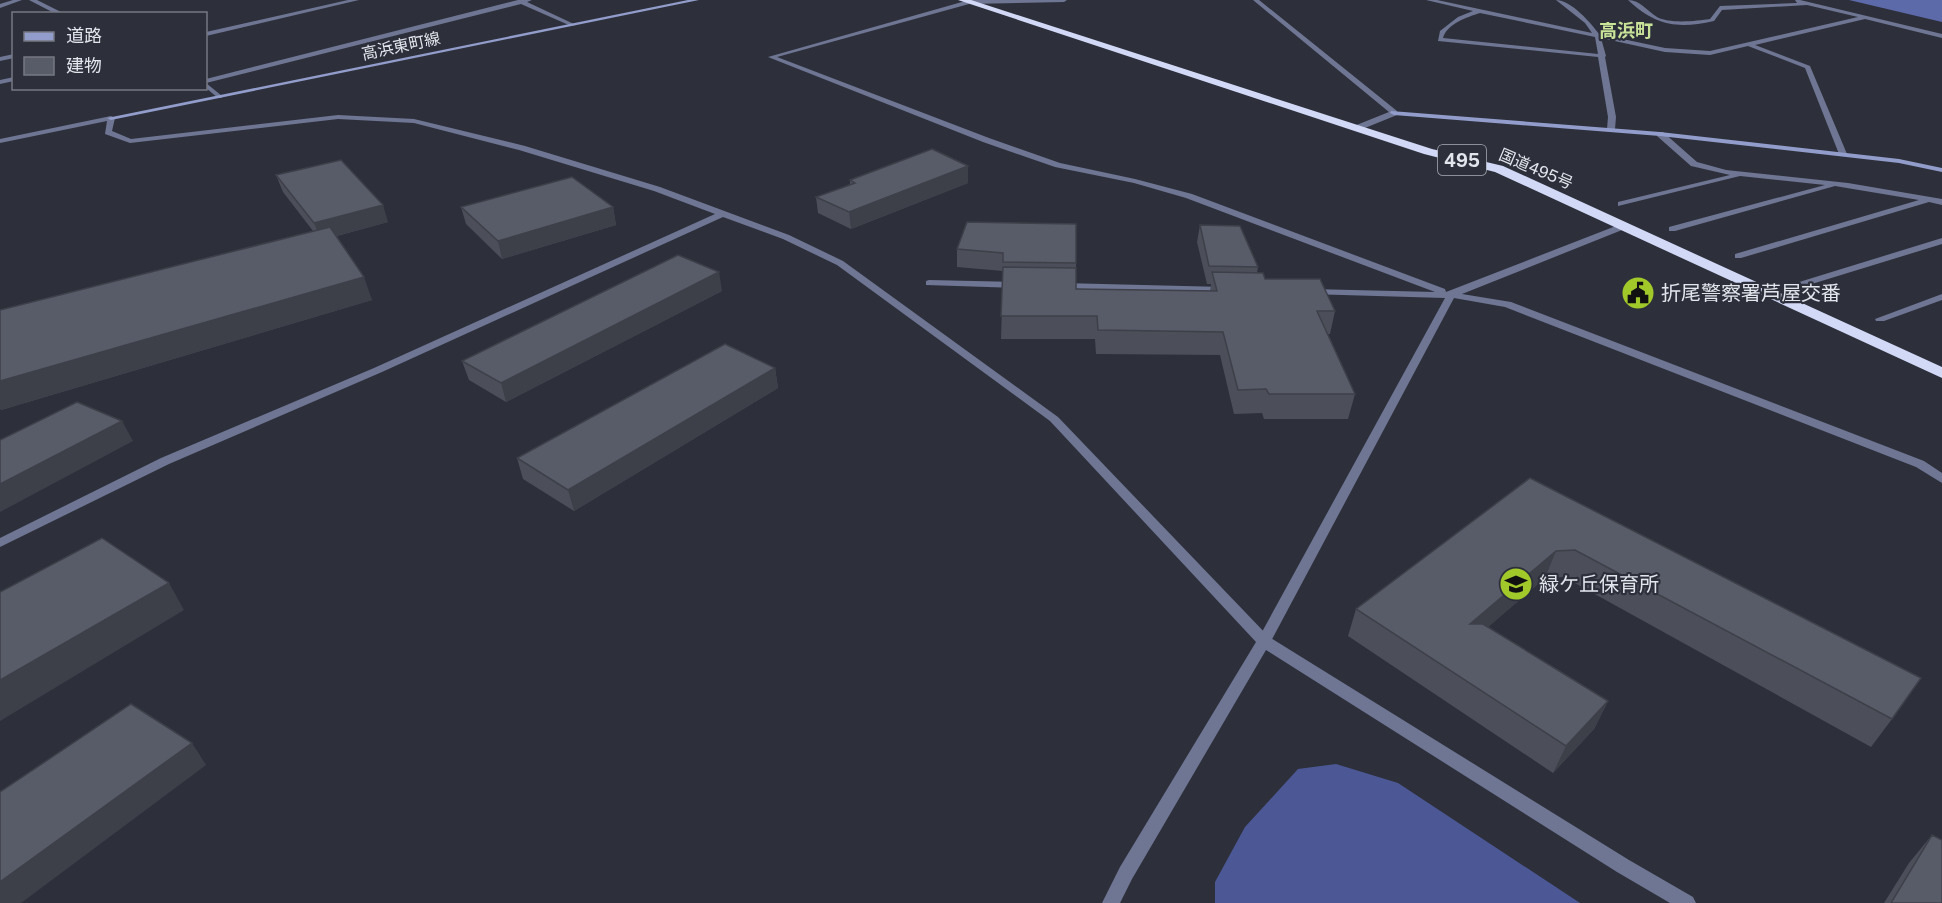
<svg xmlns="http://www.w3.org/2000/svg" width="1942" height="903" font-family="'Public Sans','Noto Sans JP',sans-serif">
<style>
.forest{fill:#4c5896}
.water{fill:#5d6aa9}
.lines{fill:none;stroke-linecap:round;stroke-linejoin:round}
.lane{fill:#6f7693;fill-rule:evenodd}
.street{fill:#6f7693;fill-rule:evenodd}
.secondary{fill:#929dcb;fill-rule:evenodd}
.highway{fill:#d2d9f6;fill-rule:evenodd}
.wall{fill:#4c4e59}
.shaded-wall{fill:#3e4049}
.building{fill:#585b68;stroke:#3e4049;stroke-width:1.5}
.labels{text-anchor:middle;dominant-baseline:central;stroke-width:4.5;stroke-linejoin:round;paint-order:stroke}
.far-street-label{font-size:16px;fill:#e3e5ed;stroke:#2d303b}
.far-quarter-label{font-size:18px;font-weight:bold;fill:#c9e399;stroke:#2d303b}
.shield{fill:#2d303b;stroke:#acafb8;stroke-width:1.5}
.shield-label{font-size:18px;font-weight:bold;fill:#e3e5ed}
.poi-label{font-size:20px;fill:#e3e5ed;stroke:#2d303b;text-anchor:start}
</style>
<rect width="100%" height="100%" fill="#2d303b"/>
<path class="forest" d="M 1336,764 L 1398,783 L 1580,903 L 1215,903 L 1215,882 L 1245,827 L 1298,769 Z"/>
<path class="water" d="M 1849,0 L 1942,0 L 1942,22 Z"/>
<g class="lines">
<path class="lane" d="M 338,115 L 414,119 L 525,146 L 660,187 L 789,235 L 843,261 L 1058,417 L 1269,637 L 1629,860 L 1693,897 L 1696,903 L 1670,903 L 1617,872 L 1266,650 L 1132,879 L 1120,903 L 1102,903 L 1120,867 L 1256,642 L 1050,421 L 837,265 L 783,239 L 723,217 L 382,372 L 169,464 L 0,547 L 0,538 L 161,458 L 374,368 L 715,214 L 654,191 L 519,150 L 414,123 L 338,119 L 130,143 L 105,134 L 107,121 L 0,143 L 0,139 L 111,116 L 115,118 L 112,131 L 131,139 Z"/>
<path class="street" d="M 13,0 L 22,0 L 0,8 L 0,4 Z
M 29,0 L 37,0 L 65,14 L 56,14 Z
M 348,0 L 359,0 L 206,36 L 206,32 Z
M 518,0 L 532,0 L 527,2 L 576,25 L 571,26 L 521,4 L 206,83 L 222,96 L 222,98 L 218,98 L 206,88 L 206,79 Z
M 969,0 L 1067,0 L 1064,2 L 969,4 L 777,57 L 989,138 L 1060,163 L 1135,179 L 1192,194 L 1445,289 L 1446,292 L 1621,224 L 1627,224 L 1627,228 L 1462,294 L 1511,302 L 1924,461 L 1942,473 L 1942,483 L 1916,467 L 1505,307 L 1454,298 L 1269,645 L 1264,646 L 1259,645 L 1257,641 L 1445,298 L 1308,294 L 1308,290 L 1311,289 L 1435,292 L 1186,198 L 1134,183 L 1055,167 L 983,142 L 768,57 Z
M 1253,0 L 1259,0 L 1397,111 L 1397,115 L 1360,130 L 1354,130 L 1354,126 L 1389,112 Z
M 1426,0 L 1437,0 L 1592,33 L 1585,23 L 1556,0 C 1571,0 1591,23 1599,34 L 1665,48 L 1710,51 L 1858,17 L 1807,5 L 1722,10 L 1714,21 C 1677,29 1656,26 1628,0 C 1640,0 1647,11 1657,17 C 1669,24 1697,21 1710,19 L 1720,6 L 1797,3 L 1795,0 L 1800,0 L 1942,34 L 1942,38 L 1865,19 L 1755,45 L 1810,66 L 1847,154 L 1843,156 L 1839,154 L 1805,68 L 1748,46 L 1710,55 L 1665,52 L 1601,38 L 1606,56 L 1605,57 L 1616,117 L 1615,129 L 1611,131 L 1607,129 L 1608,117 L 1598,57 L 1438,41 L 1440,31 L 1458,17 L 1473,11 ZM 1480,13 L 1595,37 L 1598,54 L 1443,38 C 1447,24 1467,17 1480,13 Z
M 14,54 L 14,58 L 0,61 L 0,57 Z
M 14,77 L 14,81 L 0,84 L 0,80 Z
M 1657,132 L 1663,132 L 1697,162 L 1726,170 L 1848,183 L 1942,199 L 1942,205 L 1929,202 L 1741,258 L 1735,258 L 1735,254 L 1919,200 L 1835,186 L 1675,231 L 1669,231 L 1669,227 L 1825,185 L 1740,176 L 1618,206 L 1618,202 L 1730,175 L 1691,166 L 1657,136 Z
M 1942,238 L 1942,244 L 1802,287 L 1799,288 L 1794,285 L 1796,283 Z
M 929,280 L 1018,282 L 1023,285 L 1018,288 L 926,285 L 926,281 Z
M 1062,283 L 1224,287 L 1229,290 L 1224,293 L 1059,288 L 1059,284 Z
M 1942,294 L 1942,300 L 1884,321 L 1876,321 L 1875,319 Z"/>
<path class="secondary" d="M 688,0 L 699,0 L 111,120 L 107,118 Z
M 1391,111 L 1660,132 L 1899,159 L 1942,168 L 1942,172 L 1899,163 L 1660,136 L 1394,115 L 1390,113 Z"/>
<path class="highway" d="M 958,0 L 971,0 L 1432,149 L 1503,166 L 1942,367 L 1942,378 L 1495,172 L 1424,154 Z"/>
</g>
<path class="wall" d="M 276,175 L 388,222 L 337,236 L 372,300 L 1,410 L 0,310 L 313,231 L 283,192 Z
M 850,180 L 968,183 L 851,229 L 818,213 L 816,197 L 850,185 Z
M 461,207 L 613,207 L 616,225 L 502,259 L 466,224 Z
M 1076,224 L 1076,289 L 1210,291 L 1211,284 L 1207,284 L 1197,242 L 1200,225 L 1258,267 L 1257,273 L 1265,279 L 1335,311 L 1330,334 L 1328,334 L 1355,394 L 1348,419 L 1264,419 L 1262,413 L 1234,414 L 1220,355 L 1096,354 L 1095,339 L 1001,339 L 1003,271 L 957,267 L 957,249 Z
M 722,291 L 506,402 L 469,380 L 462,361 Z
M 775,368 L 778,388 L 574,511 L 523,479 L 517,458 Z
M 1530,478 L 1892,719 L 1871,747 L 1564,577 L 1545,578 L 1488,627 L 1608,701 L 1594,729 L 1553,773 L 1348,636 L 1356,609 Z
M 1932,835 L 1942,903 L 1884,903 L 1909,863 Z"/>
<path class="shaded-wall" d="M 968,166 L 968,183 L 851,229 L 849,212 Z
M 383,205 L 388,222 L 321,240 L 314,223 Z
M 613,207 L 616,225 L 502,259 L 498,241 Z
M 719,272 L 722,291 L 506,402 L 501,383 Z
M 364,277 L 372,300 L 1,410 L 0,409 L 0,381 Z
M 775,368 L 778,388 L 574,511 L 568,490 Z
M 122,421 L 133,441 L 0,512 L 0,484 Z
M 1556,551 L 1545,578 L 1460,651 L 1470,624 Z
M 169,583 L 184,610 L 0,721 L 0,680 Z
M 1608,701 L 1594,729 L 1553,773 L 1566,746 Z
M 192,743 L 206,765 L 21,903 L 0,903 L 0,882 Z"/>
<path class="building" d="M 932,149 L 968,166 L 849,212 L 816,197 L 855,183 L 850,180 Z
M 341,160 L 383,205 L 314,223 L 276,175 Z
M 572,177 L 613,207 L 498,241 L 461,207 Z
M 967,222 L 1076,224 L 1076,263 L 1003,262 L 1003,253 L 957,249 Z
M 1200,225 L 1240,226 L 1258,267 L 1209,266 Z
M 330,227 L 364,277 L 0,381 L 0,310 Z
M 678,255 L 719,272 L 501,383 L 462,361 Z
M 1003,267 L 1076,268 L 1076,289 L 1217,291 L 1212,272 L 1263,273 L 1265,279 L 1320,279 L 1335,311 L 1317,311 L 1355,394 L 1269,394 L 1266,389 L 1238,390 L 1223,332 L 1098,330 L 1097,316 L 1001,316 Z
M 725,344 L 775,368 L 568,490 L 517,458 Z
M 77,402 L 122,421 L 0,484 L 0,440 Z
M 1530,478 L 1921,678 L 1892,719 L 1575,550 L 1556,551 L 1470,624 L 1483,624 L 1608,701 L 1566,746 L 1356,609 Z
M 102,538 L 169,583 L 0,680 L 0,592 Z
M 131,704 L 192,743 L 0,882 L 0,792 Z
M 1932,835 L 1942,840 L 1942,903 L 1891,903 Z"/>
<defs>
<g id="civic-disc" transform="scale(1.725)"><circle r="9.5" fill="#a1c92a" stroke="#2d303b"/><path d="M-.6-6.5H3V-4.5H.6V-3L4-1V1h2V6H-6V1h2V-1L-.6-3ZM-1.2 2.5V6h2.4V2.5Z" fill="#111"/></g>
<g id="school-disc" transform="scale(1.725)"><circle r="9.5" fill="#a1c92a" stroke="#2d303b"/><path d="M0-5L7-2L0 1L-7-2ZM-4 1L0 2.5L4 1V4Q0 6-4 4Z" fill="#111"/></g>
</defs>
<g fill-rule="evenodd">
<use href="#civic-disc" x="1638" y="293"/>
<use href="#school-disc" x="1516" y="584"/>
</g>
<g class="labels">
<g class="far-street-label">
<text transform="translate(401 46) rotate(-12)">高浜東町線</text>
<text transform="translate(1536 169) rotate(23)">国道495号</text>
</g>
<g class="far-quarter-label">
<text x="1626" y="30">高浜町</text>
</g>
<rect class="shield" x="1438" y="145" width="48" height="30" rx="4.5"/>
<g class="shield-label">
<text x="1462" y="160">495</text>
</g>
<g class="poi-label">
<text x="1661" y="293">折尾警察署芦屋交番</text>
<text x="1539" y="584">緑ケ丘保育所</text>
</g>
</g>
<rect x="12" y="12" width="195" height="78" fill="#2d303b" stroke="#767882" stroke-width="1.5"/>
<rect x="24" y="32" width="30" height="9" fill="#929dcb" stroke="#767882" stroke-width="1.5"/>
<text x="66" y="42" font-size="18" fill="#e3e5ed">道路</text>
<rect x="24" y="57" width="30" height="18" fill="#585b68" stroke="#767882" stroke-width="1.5"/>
<text x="66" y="72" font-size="18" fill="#e3e5ed">建物</text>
</svg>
